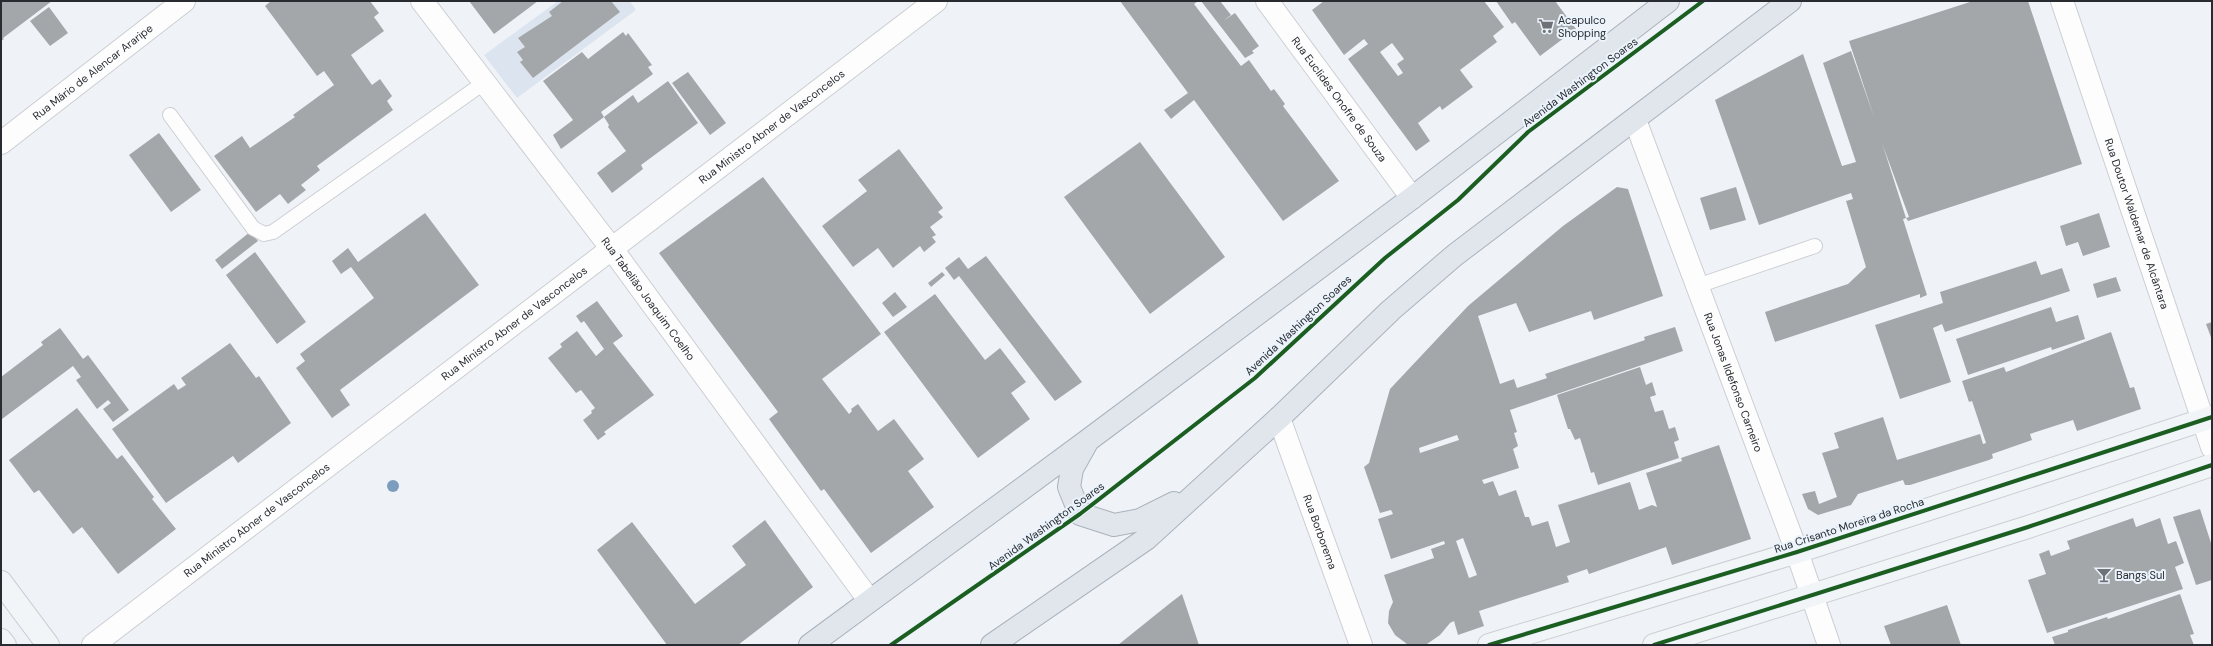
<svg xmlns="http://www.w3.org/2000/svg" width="2213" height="646" font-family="'DM Sans',sans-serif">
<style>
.built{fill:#dce5ef}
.building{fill:#a4a7aa;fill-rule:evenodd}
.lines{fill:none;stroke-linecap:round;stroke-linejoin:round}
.service-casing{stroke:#ccced2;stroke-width:16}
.minor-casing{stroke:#ccced2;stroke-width:24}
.tertiary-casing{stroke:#ccced2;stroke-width:24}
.secondary-casing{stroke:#ccced2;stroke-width:24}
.trunk-casing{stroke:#aab2bc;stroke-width:24}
.service{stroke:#fdfdfe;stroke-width:14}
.minor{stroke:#fdfdfe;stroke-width:22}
.tertiary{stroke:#fdfdfe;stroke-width:22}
.secondary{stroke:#f2f5f7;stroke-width:22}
.trunk{stroke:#e0e6ec;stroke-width:22}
.cycleway-casing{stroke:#ebf3fc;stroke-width:6}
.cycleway{stroke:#1b5e20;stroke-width:4}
.tree{fill:#7d9dbf}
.labels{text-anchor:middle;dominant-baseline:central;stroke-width:4;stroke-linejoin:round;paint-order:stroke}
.poi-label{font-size:11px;fill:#282b2f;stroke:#ebf3fc;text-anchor:start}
.street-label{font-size:11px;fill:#282b2f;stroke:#ebf3fc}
</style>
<rect width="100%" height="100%" fill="#eff3f8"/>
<path class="built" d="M 558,1 L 630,1 L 636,10 L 517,98 L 484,55 Z"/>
<path class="building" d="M 1,1 L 52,1 L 3,38 L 4,39 L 1,41 Z
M 271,1 L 370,1 L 379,13 L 374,17 L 384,31 L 351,55 L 372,85 L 380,79 L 392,96 L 387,101 L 393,110 L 317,166 L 320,170 L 301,185 L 306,190 L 288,204 L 280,194 L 256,212 L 214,156 L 242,136 L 250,148 L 295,117 L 293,115 L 334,85 L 324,71 L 317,76 L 265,6 Z
M 469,1 L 538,1 L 494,34 Z
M 563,1 L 611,1 L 620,12 L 533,78 L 520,62 L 523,60 L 517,52 L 525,47 L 518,38 L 552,16 L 549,12 Z
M 1120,1 L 1198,1 L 1194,4 L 1241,66 L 1249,60 L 1271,91 L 1274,89 L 1285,104 L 1283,106 L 1339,181 L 1283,221 L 1194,100 L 1171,119 L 1164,110 L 1188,93 Z
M 1201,1 L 1220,1 L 1231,15 L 1223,21 L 1235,13 L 1259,46 L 1252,51 L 1254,53 L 1245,58 Z
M 1324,1 L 1484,1 L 1504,27 L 1493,36 L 1497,42 L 1460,70 L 1473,87 L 1442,110 L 1440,106 L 1418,123 L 1430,141 L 1416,151 L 1348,59 L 1368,44 L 1364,39 L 1344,55 L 1312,10 ZM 1392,43 L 1404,59 L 1397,64 L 1403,73 L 1398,76 L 1380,52 Z
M 1496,1 L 1555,1 L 1576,29 L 1540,56 L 1515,22 L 1512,24 Z
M 1973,1 L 2028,1 L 2082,164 L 1908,221 L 1906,218 L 1903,219 L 1927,295 L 1920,298 L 1920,294 L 1775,342 L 1765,312 L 1848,284 L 1866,267 L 1846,201 L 1853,199 L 1851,193 L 1759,225 L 1715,100 L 1803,54 L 1842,166 L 1856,162 L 1823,63 L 1851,51 L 1874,117 L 1849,41 ZM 1882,143 L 1909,217 L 1906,218 L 1884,149 Z
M 49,7 L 68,33 L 50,46 L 30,21 Z
M 623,32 L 626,36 L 628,33 L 652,65 L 648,67 L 653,74 L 601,112 L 604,117 L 633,95 L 638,103 L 668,81 L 698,123 L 641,165 L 643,169 L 612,193 L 597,173 L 626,151 L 608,127 L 609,125 L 604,117 L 561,149 L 553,135 L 573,120 L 543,81 L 582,52 L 588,59 Z
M 688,72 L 726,123 L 710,135 L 672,83 Z
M 159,133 L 201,190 L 171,212 L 129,155 Z
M 1140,142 L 1225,257 L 1150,314 L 1064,197 Z
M 899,149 L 943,208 L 938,212 L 943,217 L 930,227 L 936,235 L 932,237 L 936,242 L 924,252 L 920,246 L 893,268 L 878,248 L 853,267 L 822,226 L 867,191 L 858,180 Z
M 763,177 L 881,334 L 822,379 L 849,414 L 852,411 L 851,409 L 858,404 L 878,431 L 894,419 L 924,459 L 908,471 L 934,507 L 871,553 L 824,489 L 821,491 L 769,419 L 778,412 L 659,253 Z
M 1617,187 L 1628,189 L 1663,296 L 1594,320 L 1591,311 L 1529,332 L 1516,303 L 1478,316 L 1500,384 L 1514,379 L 1517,388 L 1547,378 L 1545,374 L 1645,340 L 1644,337 L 1675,327 L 1683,351 L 1510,410 L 1517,432 L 1514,433 L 1518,446 L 1513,449 L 1519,468 L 1482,480 L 1484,484 L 1493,481 L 1499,496 L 1516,490 L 1525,517 L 1529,517 L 1532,526 L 1548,521 L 1556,547 L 1570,542 L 1558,505 L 1630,482 L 1639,510 L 1652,505 L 1657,507 L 1646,473 L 1682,461 L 1681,458 L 1719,445 L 1751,539 L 1672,565 L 1666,547 L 1589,574 L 1587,569 L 1567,576 L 1569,582 L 1479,611 L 1484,626 L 1458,635 L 1454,621 L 1450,623 L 1440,635 L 1427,644 L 1407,644 L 1395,635 L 1388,623 L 1389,611 L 1393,602 L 1384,575 L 1434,558 L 1431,549 L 1445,544 L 1444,541 L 1391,559 L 1378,519 L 1393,514 L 1391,510 L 1380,513 L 1364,467 L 1369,463 L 1390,389 L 1468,306 L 1563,226 ZM 1457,435 L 1459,440 L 1420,453 L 1419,448 ZM 1463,538 L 1477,575 L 1469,578 L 1456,541 Z
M 1736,187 L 1746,220 L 1710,230 L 1700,198 Z
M 425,213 L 479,285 L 340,390 L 350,405 L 332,418 L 296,368 L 305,361 L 300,354 L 374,298 L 351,267 L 341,274 L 332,261 L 348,248 L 358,262 Z
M 2099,213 L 2110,247 L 2083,256 L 2078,242 L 2066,246 L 2060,226 Z
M 250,232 L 258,241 L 222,269 L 215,260 Z
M 255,252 L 306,322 L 277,344 L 226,275 Z
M 986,256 L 1082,382 L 1055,401 L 959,276 L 954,280 L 945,268 L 959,257 L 968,269 Z
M 2036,261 L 2041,275 L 2062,268 L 2070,291 L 1945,332 L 1942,324 L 1933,328 L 1951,382 L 1900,399 L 1875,325 L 1943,303 L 1940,292 Z
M 942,272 L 945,275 L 931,287 L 928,283 Z
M 2116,277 L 2121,291 L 2097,298 L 2093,284 Z
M 895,292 L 907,307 L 893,317 L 882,303 Z
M 935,294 L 985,360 L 1000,348 L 1026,382 L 1011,393 L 1030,419 L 978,458 L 884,332 Z
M 597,301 L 623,336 L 613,343 L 654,395 L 604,432 L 606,434 L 598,440 L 583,420 L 592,413 L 591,411 L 595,408 L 581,390 L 576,393 L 548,358 L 562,347 L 560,344 L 577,331 L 596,356 L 604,349 L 584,321 L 581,323 L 576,316 Z
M 2051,307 L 2056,322 L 2078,315 L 2085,339 L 2052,350 L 2051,347 L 1968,375 L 1956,339 Z
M 2212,322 L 2212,340 L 2206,324 Z
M 60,328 L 83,359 L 88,355 L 129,410 L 113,422 L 103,409 L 111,403 L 108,400 L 97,409 L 76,380 L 81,377 L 73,366 L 2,419 L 1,417 L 1,377 L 43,345 L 41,342 Z
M 2111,332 L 2130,388 L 2134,387 L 2141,409 L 2077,431 L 2073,420 L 2030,434 L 2032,440 L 1992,454 L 1993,458 L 1989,460 L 1910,485 L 1905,485 L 1903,480 L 1858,494 L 1851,505 L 1818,515 L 1808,509 L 1802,494 L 1815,491 L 1819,504 L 1837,497 L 1822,453 L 1839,448 L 1834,433 L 1883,417 L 1897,460 L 1980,434 L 1983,444 L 1986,443 L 1972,401 L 1969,402 L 1962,381 L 2004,367 L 2006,372 Z
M 230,343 L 256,378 L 259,376 L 291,423 L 238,463 L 233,456 L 166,503 L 112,429 L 174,384 L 178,390 L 186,385 L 181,378 Z
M 1640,367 L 1646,385 L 1652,382 L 1656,395 L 1650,397 L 1655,412 L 1663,410 L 1669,429 L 1675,427 L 1679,440 L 1674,442 L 1679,458 L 1598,485 L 1594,472 L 1591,473 L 1580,438 L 1575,440 L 1570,429 L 1568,429 L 1557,395 Z
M 77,408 L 117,459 L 122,455 L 154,497 L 152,499 L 176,529 L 118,574 L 82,527 L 73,534 L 39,490 L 34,493 L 9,460 Z
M 2200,509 L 2212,546 L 2212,580 L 2196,585 L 2173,517 Z
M 2133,518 L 2136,527 L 2160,518 L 2168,544 L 2176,541 L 2184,563 L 2175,567 L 2183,589 L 2047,633 L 2028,580 L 2046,574 L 2039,554 L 2049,550 L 2051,556 L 2070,549 L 2067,541 Z
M 765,520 L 813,587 L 738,645 L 667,645 L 597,550 L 632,522 L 695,604 L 746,565 L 732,546 Z
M 1182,594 L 1199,645 L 1118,645 L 1169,604 Z
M 2180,594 L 2194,634 L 2190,635 L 2194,645 L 2055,645 L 2052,637 L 2068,632 L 2068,630 L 2107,617 L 2108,619 Z
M 1947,605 L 1961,645 L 1891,645 L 1884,626 Z"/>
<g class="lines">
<g class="service-casing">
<path id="service" d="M 170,115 L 253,228 L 264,234 L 273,232 L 485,82
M 1697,286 L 1815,246"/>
</g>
<g class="minor-casing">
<g id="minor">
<path id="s1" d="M 422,1 L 612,249 L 869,600"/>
<path id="s2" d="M 1267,1 L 1412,198"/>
<path id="s3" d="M 1635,120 L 1797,552 L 1829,645"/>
<path id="s4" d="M 1,143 L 184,1"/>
<path id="s5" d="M 1279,418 L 1361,645"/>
<path id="s6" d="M 93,645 L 936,1"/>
</g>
</g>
<g class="tertiary-casing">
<g id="tertiary">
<path id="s7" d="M 2062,1 L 2212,447"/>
</g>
</g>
<g class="secondary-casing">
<path id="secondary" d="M 1,582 L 48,645
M 1,640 L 5,645
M 1489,645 L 1797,552 L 2212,417
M 1654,645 L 2028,527 L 2212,465"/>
</g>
<g class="trunk-casing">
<path id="trunk" d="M 1086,444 L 1072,469 L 1069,487 L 1080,514 L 1114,525 L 1140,520 L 1174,503
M 810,645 L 1087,441 L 1412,198 L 1668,1
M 992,645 L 1146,539 L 1279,418 L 1391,310 L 1455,255 L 1790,1"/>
</g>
<use href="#service" class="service"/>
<use href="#minor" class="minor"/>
<use href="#tertiary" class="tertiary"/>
<use href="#secondary" class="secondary"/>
<use href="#trunk" class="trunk"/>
<g class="cycleway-casing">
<path id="cycleway" d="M 891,645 L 1080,514 L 1255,378 L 1385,258 L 1458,200 L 1528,132 L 1703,1
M 1489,645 L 1797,552 L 2212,417
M 1654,645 L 2028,527 L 2212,465"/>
</g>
<use href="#cycleway" class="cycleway"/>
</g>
<circle class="tree" cx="393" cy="486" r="6"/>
<defs>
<g id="supermarket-bare" transform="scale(1.2)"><path d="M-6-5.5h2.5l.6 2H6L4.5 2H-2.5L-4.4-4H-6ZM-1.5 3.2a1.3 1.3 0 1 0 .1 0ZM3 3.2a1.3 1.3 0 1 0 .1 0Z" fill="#6e7175" stroke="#ebf3fc" stroke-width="2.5" paint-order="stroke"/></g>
<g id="bar-bare" transform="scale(1.2)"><path d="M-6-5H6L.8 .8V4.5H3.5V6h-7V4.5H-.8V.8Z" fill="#6e7175" stroke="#ebf3fc" stroke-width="2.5" paint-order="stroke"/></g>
</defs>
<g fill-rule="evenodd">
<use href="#supermarket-bare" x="1546" y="26"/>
<use href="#bar-bare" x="2104" y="575"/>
</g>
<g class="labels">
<g class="poi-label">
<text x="1558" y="20">Acapulco<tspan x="1558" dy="13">Shopping</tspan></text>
<text x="2116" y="575">Bangs Sul</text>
</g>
<g class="street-label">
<text stroke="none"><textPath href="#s4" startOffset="116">Rua Mário de Alencar Araripe</textPath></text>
<text transform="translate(1580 82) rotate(-37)">Avenida Washington Soares</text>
<text stroke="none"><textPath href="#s2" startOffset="122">Rua Euclides Onofre de Souza</textPath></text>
<text stroke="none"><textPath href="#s6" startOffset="854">Rua Ministro Abner de Vasconcelos</textPath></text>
<text stroke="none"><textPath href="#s7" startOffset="235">Rua Doutor Waldemar de Alcântara</textPath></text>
<text stroke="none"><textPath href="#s1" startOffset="374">Rua Tabelião Joaquim Coelho</textPath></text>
<text stroke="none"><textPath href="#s6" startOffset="530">Rua Ministro Abner de Vasconcelos</textPath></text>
<text transform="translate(1298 325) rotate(-43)">Avenida Washington Soares</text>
<text stroke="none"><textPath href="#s3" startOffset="280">Rua Jonas Ildefonso Carneiro</textPath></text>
<text stroke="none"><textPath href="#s6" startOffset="206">Rua Ministro Abner de Vasconcelos</textPath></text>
<text transform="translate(1849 525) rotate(-18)">Rua Crisanto Moreira da Rocha</text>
<text transform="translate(1046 526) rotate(-36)">Avenida Washington Soares</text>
<text stroke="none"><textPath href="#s5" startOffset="121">Rua Borborema</textPath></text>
</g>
</g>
<rect width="2213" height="646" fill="none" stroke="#282b2f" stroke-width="4"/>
</svg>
